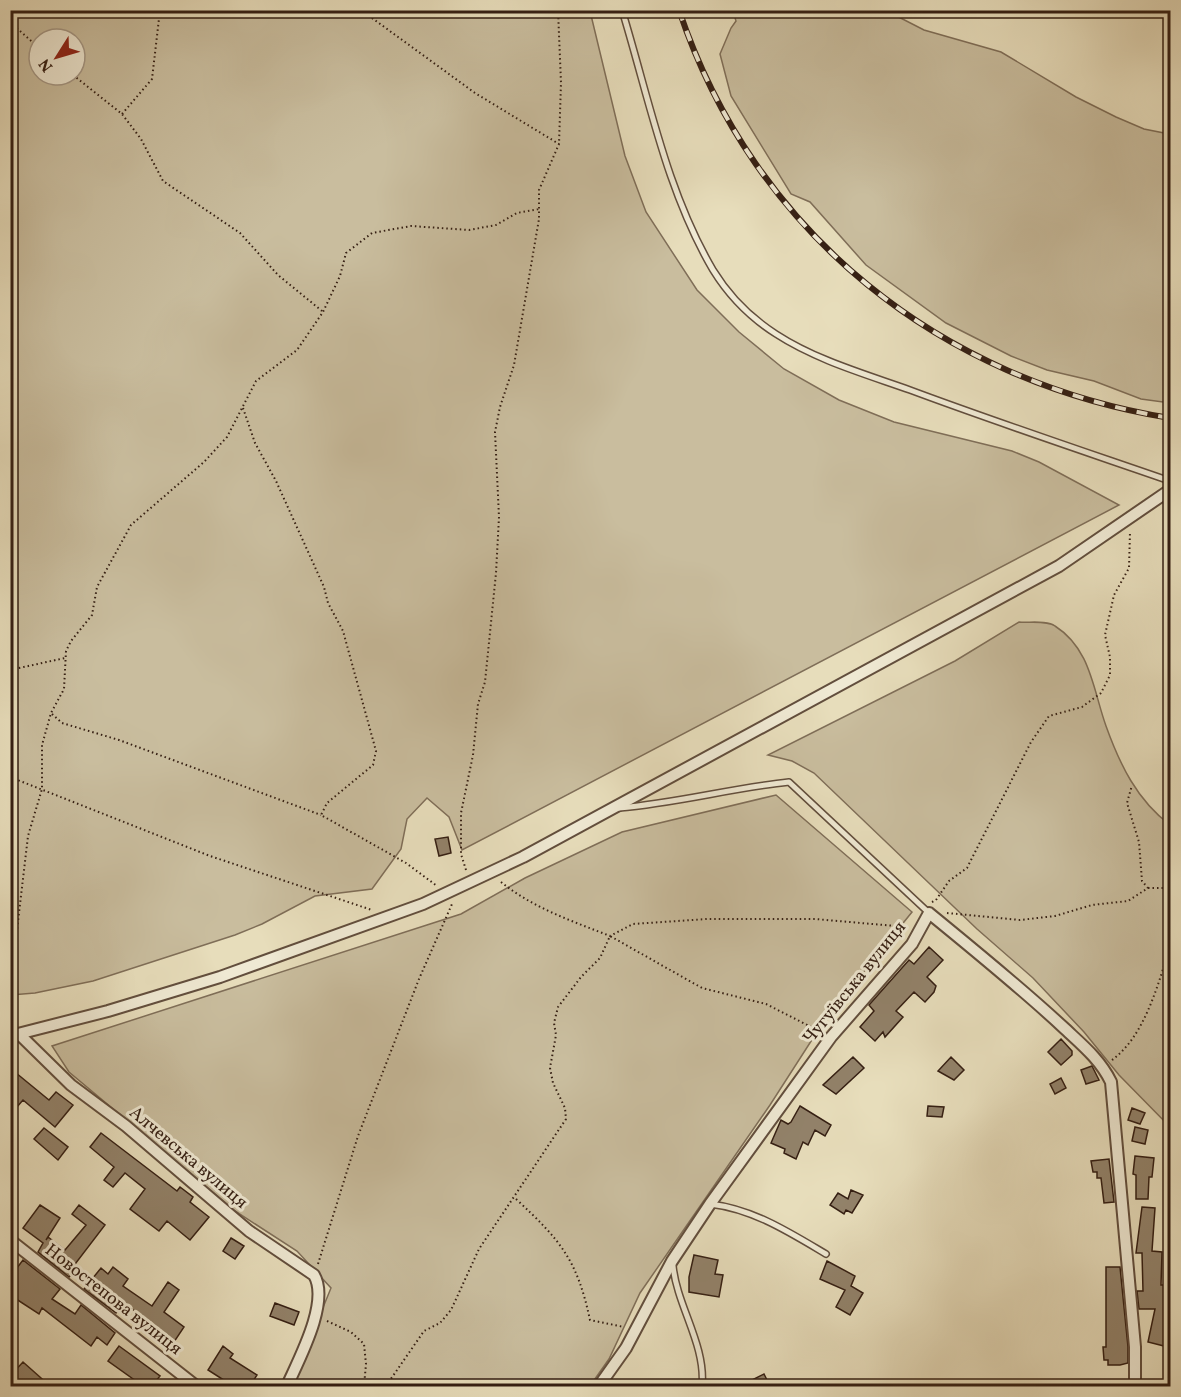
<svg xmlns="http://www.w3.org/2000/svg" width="1181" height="1397" font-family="Vollkorn,serif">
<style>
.green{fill:#c9bd9e;stroke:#7f6e58;stroke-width:1.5;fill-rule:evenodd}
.building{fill:#92826a;stroke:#351f13;stroke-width:1.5}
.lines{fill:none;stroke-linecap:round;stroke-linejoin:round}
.lane-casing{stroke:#624e3d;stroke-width:8}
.street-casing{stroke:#624e3d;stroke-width:14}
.path{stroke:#351f13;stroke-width:2;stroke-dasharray:1.5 3;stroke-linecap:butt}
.lane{stroke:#efe9d3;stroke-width:5}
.street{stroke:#efe9d3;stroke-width:10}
.rail-casing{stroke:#351f13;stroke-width:6}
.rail{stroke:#efe9d3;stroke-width:4;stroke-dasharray:11;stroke-linecap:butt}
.labels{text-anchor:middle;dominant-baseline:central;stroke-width:6;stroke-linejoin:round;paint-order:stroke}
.street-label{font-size:18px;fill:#351f13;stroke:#efe9d3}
</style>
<rect width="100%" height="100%" fill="#e7ddbb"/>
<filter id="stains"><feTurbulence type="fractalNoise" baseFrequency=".00333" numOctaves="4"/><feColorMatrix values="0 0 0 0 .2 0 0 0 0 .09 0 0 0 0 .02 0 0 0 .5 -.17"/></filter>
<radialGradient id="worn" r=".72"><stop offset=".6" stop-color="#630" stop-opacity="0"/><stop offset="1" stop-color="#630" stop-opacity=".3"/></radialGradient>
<path class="green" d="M 11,10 L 590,11 L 625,156 L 646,212 L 697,290 L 739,332 L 784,369 L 839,400 L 894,422 L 1012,451 L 1039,462 L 1119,505 L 462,850 L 449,817 L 427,798 L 407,819 L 401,849 L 372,889 L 315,896 L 262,924 L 235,935 L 93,981 L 35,993 L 11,995 ZM 39,39 L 75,39 L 75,75 L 39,75 Z
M 733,11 L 887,11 L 924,30 L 1001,52 L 1076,97 L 1116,117 L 1144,129 L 1164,133 L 1170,138 L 1170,403 L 1141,399 L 1094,381 L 1047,370 L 1011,356 L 946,323 L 866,265 L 810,202 L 791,194 L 731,96 L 720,54 L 731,28 L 736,21 Z
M 1019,622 C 1029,623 1047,620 1055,626 C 1091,649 1093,690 1106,726 C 1120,765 1137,800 1170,825 L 1170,1127 L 1119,1075 L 1084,1032 L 1033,978 L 977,929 L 814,773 L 792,761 L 768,755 L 955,661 Z
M 776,795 L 912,912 L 824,1021 L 770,1105 L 640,1293 L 609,1359 L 590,1386 L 291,1386 L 331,1288 L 297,1251 L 235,1211 L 69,1072 L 52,1046 L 461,914 L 525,878 L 622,832 Z"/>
<path class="building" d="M 448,837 L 451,853 L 439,856 L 435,839 Z
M 929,947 L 943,960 L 927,977 L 936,986 L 934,992 L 925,1002 L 914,992 L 896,1011 L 903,1017 L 885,1037 L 883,1032 L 875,1041 L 860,1027 L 874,1011 L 869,1005 L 909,960 L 914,964 Z
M 1061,1039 L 1072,1051 L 1072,1055 L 1061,1065 L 1048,1052 Z
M 853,1057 L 864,1068 L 836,1094 L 823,1085 Z
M 951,1057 L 964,1070 L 954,1080 L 938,1071 Z
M 1092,1066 L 1099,1080 L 1086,1084 L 1081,1070 Z
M 10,1068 L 49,1100 L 56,1092 L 73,1105 L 55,1127 L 23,1100 L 10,1115 Z
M 1061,1078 L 1066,1088 L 1055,1094 L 1050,1084 Z
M 800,1106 L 831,1125 L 825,1136 L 815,1130 L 808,1145 L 803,1142 L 796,1159 L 784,1153 L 785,1149 L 771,1143 L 781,1120 L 788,1124 L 791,1122 Z
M 928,1106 L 944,1107 L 942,1117 L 927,1116 Z
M 1132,1108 L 1145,1113 L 1140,1124 L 1128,1120 Z
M 1135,1127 L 1148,1130 L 1145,1144 L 1132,1141 Z
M 44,1128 L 68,1147 L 58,1160 L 34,1139 Z
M 101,1133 L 177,1191 L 180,1187 L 193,1197 L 190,1202 L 209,1217 L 190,1240 L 167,1221 L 159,1231 L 130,1209 L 145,1189 L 125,1173 L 113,1187 L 104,1180 L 114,1167 L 90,1147 Z
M 1135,1156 L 1154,1158 L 1152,1177 L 1149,1177 L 1148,1199 L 1136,1199 L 1136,1175 L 1133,1174 Z
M 1109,1159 L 1114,1202 L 1104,1203 L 1101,1178 L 1097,1178 L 1097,1172 L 1093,1172 L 1091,1161 Z
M 851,1190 L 863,1195 L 852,1213 L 846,1210 L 844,1214 L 830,1205 L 838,1193 L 848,1199 Z
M 40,1205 L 60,1218 L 46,1240 L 48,1237 L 65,1250 L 86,1225 L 72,1214 L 79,1205 L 105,1225 L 69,1272 L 72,1274 L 69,1277 L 38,1252 L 43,1243 L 23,1228 Z
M 1142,1207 L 1155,1208 L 1152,1251 L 1162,1252 L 1161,1285 L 1167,1285 L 1167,1312 L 1170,1312 L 1164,1346 L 1148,1342 L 1155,1309 L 1139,1309 L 1137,1291 L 1143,1291 L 1142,1253 L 1136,1253 Z
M 231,1238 L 244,1246 L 235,1259 L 223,1251 Z
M 694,1255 L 718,1260 L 715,1274 L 723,1275 L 719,1297 L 689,1292 L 689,1277 Z
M 23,1260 L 60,1289 L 52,1299 L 75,1314 L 81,1305 L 115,1333 L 107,1345 L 97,1337 L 91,1346 L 42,1308 L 39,1314 L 10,1295 L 10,1277 Z
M 827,1261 L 855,1276 L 851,1286 L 863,1293 L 850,1315 L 836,1307 L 845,1290 L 820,1279 Z
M 113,1267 L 128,1279 L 123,1286 L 152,1306 L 168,1282 L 179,1290 L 164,1312 L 184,1327 L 174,1342 L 165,1335 L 159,1343 L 149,1335 L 153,1329 L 143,1322 L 146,1319 L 123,1303 L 116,1313 L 84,1289 L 101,1268 L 108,1274 Z
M 1106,1267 L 1120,1267 L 1128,1347 L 1128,1363 L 1120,1365 L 1108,1365 L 1108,1360 L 1104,1360 L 1103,1347 L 1106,1347 Z
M 275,1303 L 299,1312 L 294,1325 L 270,1316 Z
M 119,1346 L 160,1376 L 152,1386 L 143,1386 L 108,1361 Z
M 223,1346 L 233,1354 L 230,1358 L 257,1375 L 250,1386 L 233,1386 L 208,1370 Z
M 23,1362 L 50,1386 L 23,1386 L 11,1375 Z
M 764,1374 L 770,1386 L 740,1386 Z"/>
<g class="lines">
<g class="lane-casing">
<path id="lane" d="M 622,10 C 649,98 666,190 713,270 C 729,296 751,318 776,334 C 816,360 865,374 910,390 C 996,422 1083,451 1170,481
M 619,808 C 677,803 732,788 789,782 L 929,913
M 710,1204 C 753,1209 789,1232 826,1254
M 673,1266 C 677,1306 706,1345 702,1386"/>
</g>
<g class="street-casing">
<path id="street" d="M 19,1034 L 71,1085 L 126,1126 L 249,1231 L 314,1275 C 330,1302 299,1359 287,1386
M 10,1036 L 108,1011 L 220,977 L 423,904 L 523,857 L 1059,566 L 1170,490
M 10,1240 L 196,1386
M 599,1386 L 626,1348 L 672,1261 L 710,1204 L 831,1037 L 912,944 L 929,913 C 974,950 1020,987 1063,1027 C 1081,1044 1100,1059 1111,1082 L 1135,1347 L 1135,1386"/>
</g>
<path class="path" d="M 361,10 L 475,93 L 559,144
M 10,22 L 39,48
M 73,75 L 122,114 L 141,139 L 163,181 L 240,233 L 278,275 L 322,311
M 122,114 L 152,79 L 160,10
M 243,408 L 255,443 L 276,481 L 324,587 L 328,603 L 343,631 L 376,751 L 373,765 L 327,803 L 321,815 L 406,863 L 437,886
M 10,670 L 65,658
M 52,714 L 62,723 L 119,740 L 321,815
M 10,777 L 210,856 L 372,910
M 466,870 L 461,854 L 461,813 L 473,755 L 478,704 L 485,682 L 496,573 L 499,517 L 495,432 L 500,407 L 514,365 L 539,219 L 539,190 L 559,144 L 561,83 L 558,10
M 501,882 C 533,908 572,921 610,936 L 633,924 L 707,919 L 815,919 L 907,927
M 1148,888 L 1170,888
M 932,902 L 936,900 L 949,881 L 967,868 L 1031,742 L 1049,716 L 1082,707 L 1101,693 L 1110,675 L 1110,657 L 1105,635 L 1114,595 L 1129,568 L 1130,532
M 947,913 L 1020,920 L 1055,916 L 1092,905 L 1128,901 L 1148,888 L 1142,881 L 1139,842 L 1127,803 L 1132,785
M 10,950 L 17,930 L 28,836 L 42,789 L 42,745 L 51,713 L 64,689 L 66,651 L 71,641 L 92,615 L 97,587 L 131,525 L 204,462 L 227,437 L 256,381 L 297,350 L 323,312 L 340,276 L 346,253 L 372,233 L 411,226 L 469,230 L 496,225 L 517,213 L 539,209
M 1112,1060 C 1145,1036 1158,984 1170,947
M 516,1199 C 560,1240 577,1259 590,1320 L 624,1327
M 318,1264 L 358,1136 L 419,979 L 452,904
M 327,1321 L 351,1332 L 364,1344 L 366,1364 L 364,1386
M 386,1386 L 424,1331 L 440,1323 L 451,1310 L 479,1249 L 566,1119 L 565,1108 L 553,1083 L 550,1068 L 556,1035 L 554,1023 L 558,1007 L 581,977 L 600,958 L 610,936 L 702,988 L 766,1004 L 821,1032"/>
<use href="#lane" class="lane"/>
<use href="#street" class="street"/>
<g class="rail-casing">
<path id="rail" d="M 679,10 C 754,234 941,381 1170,418"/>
</g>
<use href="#rail" class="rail"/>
</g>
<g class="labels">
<g class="street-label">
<text transform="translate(855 983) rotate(-51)">Чугуївська вулиця</text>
<text transform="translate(188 1158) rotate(40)">Алчевська вулиця</text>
<text transform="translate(113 1300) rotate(38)">Новостепова вулиця</text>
</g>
</g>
<rect width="1181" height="1397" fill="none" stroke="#e7ddbb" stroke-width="36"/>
<rect x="12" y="12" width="1157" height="1373" fill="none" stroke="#351f13" stroke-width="3"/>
<rect x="18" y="18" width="1145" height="1361" fill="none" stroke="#351f13" stroke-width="1.5"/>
<g transform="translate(57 57) rotate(233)"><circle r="28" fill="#efe9d3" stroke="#a59886" stroke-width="1.5"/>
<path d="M0-4.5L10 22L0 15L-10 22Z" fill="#8f2418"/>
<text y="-9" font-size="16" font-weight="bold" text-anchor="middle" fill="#351f13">N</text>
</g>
<rect width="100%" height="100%" filter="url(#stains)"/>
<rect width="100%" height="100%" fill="url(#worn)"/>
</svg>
